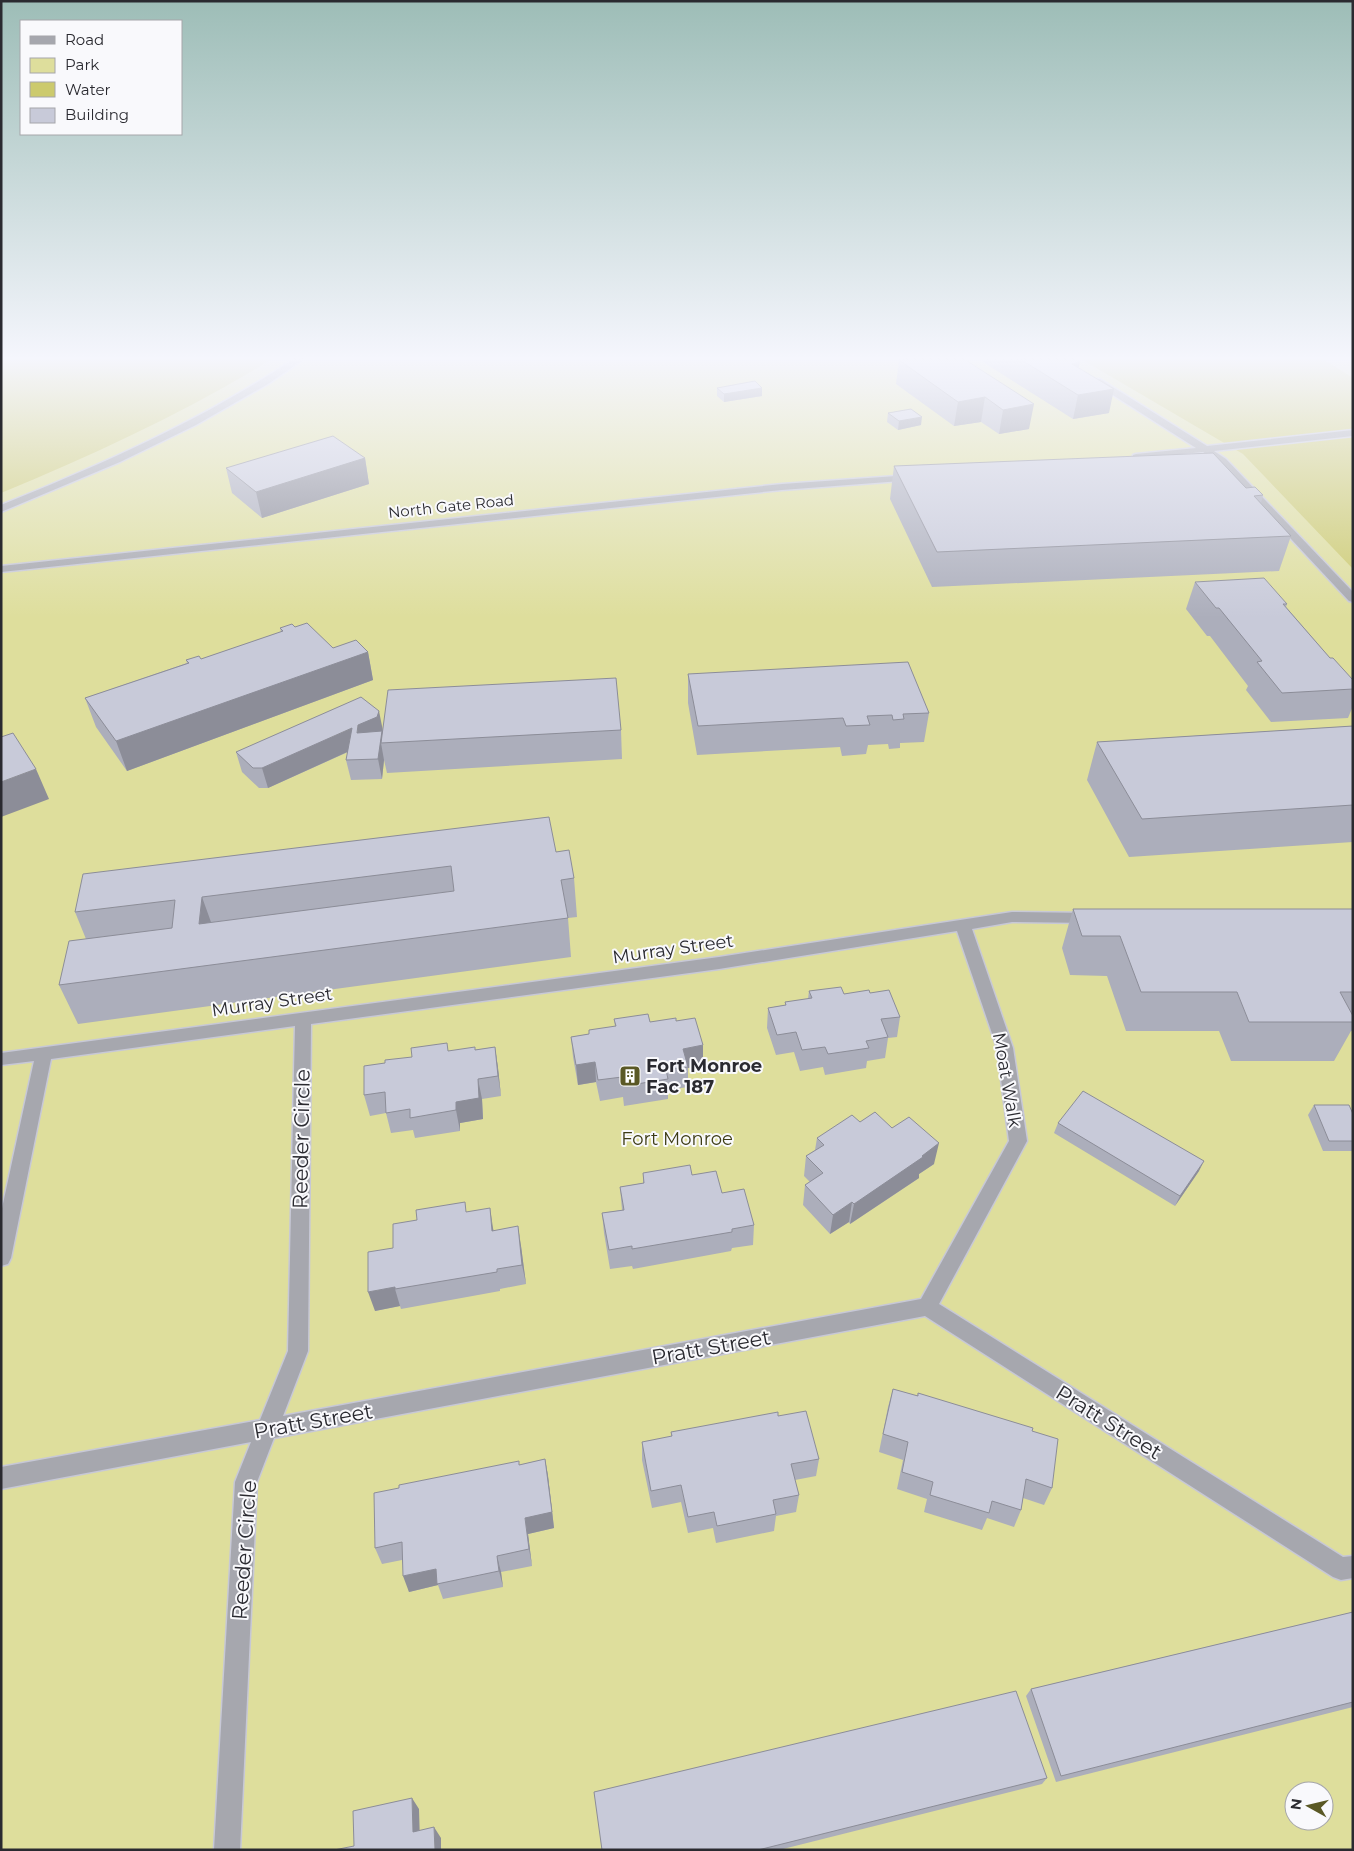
<svg xmlns="http://www.w3.org/2000/svg" width="1354" height="1851" font-family="Montserrat,sans-serif">
<style>
.green{fill:#dede9c;fill-rule:evenodd}
.water{fill:#ccca6d}
.lines{fill:none;stroke-linecap:round;stroke-linejoin:round}
.street-casing{stroke:#c7c8d6;stroke-width:3}
.street{fill:#a6a7ae;fill-rule:evenodd}
.wall{fill:#acaebb}
.shaded-wall{fill:#8c8d98}
.building{fill:#c8cad9;stroke:#8c8d98;fill-rule:evenodd}
.labels{text-anchor:middle;dominant-baseline:central;stroke-width:4;stroke-linejoin:round;paint-order:stroke}
.far-street-label{font-size:15px;fill:#2a2a30;stroke:#f9f9fc}
.street-label{font-size:18px;fill:#2a2a30;stroke:#f9f9fc}
.poi-label{font-size:18px;font-weight:bold;fill:#2a2a30;stroke:#f9f9fc;text-anchor:start}
.park-label{font-size:18px;fill:#3d3c15;stroke:#f9f9fc}
.near-street-label{font-size:21px;fill:#2a2a30;stroke:#f9f9fc}
</style>
<rect width="100%" height="100%" fill="#e9ebfb"/>
<path class="green" d="M 253,359 L 1353,359 L 1353,1850 L 1,1850 L 1,486 ZM 1294,1791 L 1324,1791 L 1324,1821 L 1294,1821 Z"/>
<path class="water" d="M 1,359 L 272,359 C 186,412 95,454 1,493 Z
M 1081,359 L 1323,359 L 1353,378 L 1353,569 L 1243,454 Z"/>
<g class="lines">
<g class="street-casing">
<path id="street" d="M 294,359 L 304,359 L 268,384 L 196,425 L 120,462 L 1,512 L 1,505 C 103,464 202,420 294,359 Z
M 1094,379 L 1100,379 L 1207,446 L 1353,430 L 1353,436 L 1214,451 L 1226,459 L 1353,592 L 1353,602 L 1349,601 L 1220,463 L 1203,452 L 1133,459 L 1133,455 L 1136,454 L 1196,448 L 1094,383 Z
M 911,475 L 914,476 L 914,480 L 782,490 L 1,572 L 1,566 L 782,484 Z
M 1012,912 L 1091,913 L 1096,914 L 1098,918 L 1096,922 L 1091,923 L 1012,922 L 972,929 L 1013,1048 L 1027,1141 L 939,1304 L 1343,1557 L 1353,1556 L 1353,1578 L 1341,1580 L 1333,1577 L 925,1316 L 274,1438 L 257,1482 L 240,1850 L 214,1850 L 235,1482 L 251,1442 L 1,1489 L 1,1467 L 260,1420 L 288,1351 L 295,1026 L 51,1059 L 11,1258 L 8,1264 L 1,1266 L 1,1213 L 34,1061 L 1,1065 L 1,1053 L 719,957 ZM 957,931 L 997,1048 L 1009,1141 L 921,1299 L 283,1416 L 308,1351 L 311,1024 L 719,969 Z"/>
</g>
<use href="#street" class="street"/>
</g>
<path class="wall" d="M 964,359 L 1029,429 L 999,434 L 981,422 L 954,426 L 896,384 L 899,360 Z
M 984,359 L 1074,359 L 1079,368 L 1109,413 L 1073,419 L 983,362 Z
M 717,388 L 762,396 L 724,402 L 717,396 Z
M 888,413 L 921,425 L 898,430 L 887,422 Z
M 365,458 L 369,484 L 262,518 L 232,493 L 226,468 Z
M 894,466 L 1246,488 L 1263,495 L 1261,503 L 1291,536 L 1279,571 L 932,587 L 890,499 Z
M 1195,582 L 1287,604 L 1286,607 L 1330,658 L 1353,680 L 1353,706 L 1348,718 L 1271,722 L 1246,690 L 1248,686 L 1210,636 L 1207,636 L 1186,609 Z
M 295,627 L 333,648 L 368,652 L 373,680 L 127,771 L 96,727 L 85,698 L 187,663 L 186,660 L 201,659 L 281,632 L 280,628 Z
M 688,674 L 929,713 L 924,742 L 900,743 L 900,748 L 889,749 L 888,744 L 868,745 L 866,754 L 842,756 L 840,747 L 697,755 L 688,703 Z
M 1353,726 L 1353,842 L 1129,857 L 1087,780 L 1097,742 Z
M 383,730 L 621,730 L 622,759 L 387,773 L 384,760 L 382,779 L 351,780 L 346,760 L 348,752 L 268,788 L 259,788 L 242,772 L 236,752 Z
M 556,852 L 574,878 L 577,917 L 568,918 L 571,957 L 78,1024 L 59,985 L 86,939 L 75,912 Z
M 1073,909 L 1353,909 L 1353,1031 L 1351,1031 L 1334,1061 L 1231,1061 L 1219,1031 L 1126,1031 L 1107,976 L 1070,975 L 1062,948 Z
M 809,991 L 844,994 L 870,993 L 900,1017 L 897,1037 L 888,1038 L 885,1058 L 867,1061 L 866,1068 L 825,1075 L 823,1067 L 800,1071 L 794,1052 L 776,1055 L 767,1028 L 768,1008 L 785,1005 L 785,1002 L 808,999 Z
M 614,1019 L 650,1022 L 676,1021 L 703,1045 L 703,1066 L 688,1068 L 688,1087 L 668,1090 L 668,1099 L 624,1106 L 623,1097 L 600,1101 L 596,1082 L 578,1085 L 573,1057 L 571,1037 L 589,1034 L 615,1027 Z
M 495,1047 L 498,1068 L 501,1096 L 482,1099 L 483,1119 L 460,1123 L 460,1131 L 415,1138 L 413,1130 L 391,1133 L 386,1113 L 370,1116 L 364,1095 L 385,1063 Z
M 1314,1105 L 1353,1114 L 1353,1151 L 1323,1151 L 1308,1115 Z
M 860,1122 L 892,1128 L 934,1164 L 919,1174 L 919,1178 L 850,1224 L 849,1222 L 830,1234 L 803,1205 L 805,1185 L 810,1182 L 804,1176 L 806,1156 L 815,1150 L 817,1138 Z
M 1058,1123 L 1199,1171 L 1175,1206 L 1054,1133 Z
M 643,1173 L 692,1175 L 722,1193 L 754,1225 L 753,1245 L 732,1248 L 731,1251 L 633,1269 L 632,1266 L 610,1269 L 604,1233 L 602,1213 L 622,1210 L 620,1187 L 643,1183 Z
M 467,1212 L 494,1230 L 521,1246 L 526,1284 L 500,1289 L 500,1291 L 401,1309 L 400,1306 L 375,1311 L 393,1248 Z
M 893,1389 L 917,1396 L 918,1393 L 1032,1431 L 1052,1488 L 1044,1505 L 1023,1498 L 1021,1510 L 1014,1527 L 987,1518 L 982,1530 L 924,1512 L 927,1499 L 897,1489 L 903,1460 L 879,1452 L 888,1407 Z
M 778,1416 L 819,1459 L 816,1476 L 795,1480 L 799,1495 L 796,1512 L 776,1516 L 774,1531 L 716,1543 L 713,1528 L 688,1533 L 681,1502 L 652,1508 L 642,1460 L 642,1442 L 671,1437 L 671,1432 Z
M 545,1459 L 548,1476 L 554,1528 L 528,1534 L 532,1566 L 501,1572 L 503,1587 L 443,1599 L 438,1585 L 409,1592 L 402,1560 L 382,1564 L 375,1548 L 519,1465 Z
M 1353,1612 L 1353,1707 L 1056,1782 L 1026,1696 L 1031,1689 Z
M 1047,1778 L 1042,1784 L 779,1850 L 602,1850 Z"/>
<path class="shaded-wall" d="M 1080,362 L 1075,386 L 1072,364 Z
M 762,388 L 762,396 L 724,402 L 724,394 Z
M 1114,389 L 1109,413 L 1073,419 L 1078,395 Z
M 985,397 L 981,422 L 954,426 L 958,402 Z
M 1034,404 L 1029,429 L 999,434 L 1003,410 Z
M 922,417 L 921,425 L 898,430 L 899,421 Z
M 365,458 L 369,484 L 262,518 L 256,492 Z
M 368,652 L 373,680 L 127,771 L 116,741 Z
M 379,711 L 383,731 L 382,733 L 384,743 L 381,743 L 384,760 L 382,779 L 378,759 L 357,733 L 358,725 Z
M 352,728 L 356,748 L 268,788 L 262,768 Z
M 36,769 L 49,799 L 1,817 L 1,782 Z
M 202,897 L 216,936 L 199,924 Z
M 703,1045 L 703,1066 L 688,1068 L 683,1049 Z
M 495,1047 L 498,1068 L 501,1096 L 498,1076 Z
M 595,1062 L 596,1082 L 578,1085 L 576,1065 Z
M 478,1079 L 482,1099 L 483,1119 L 460,1123 L 460,1131 L 456,1110 L 456,1102 Z
M 939,1143 L 934,1164 L 919,1174 L 919,1178 L 850,1224 L 854,1204 Z
M 1204,1161 L 1199,1171 L 1175,1206 L 1180,1196 Z
M 852,1202 L 849,1222 L 830,1234 L 833,1215 Z
M 490,1208 L 493,1228 L 496,1250 L 492,1231 Z
M 518,1226 L 521,1246 L 526,1284 L 522,1265 Z
M 395,1287 L 395,1289 L 400,1306 L 375,1311 L 368,1292 Z
M 545,1459 L 548,1476 L 554,1528 L 528,1534 L 532,1566 L 529,1549 L 525,1518 Z
M 497,1556 L 501,1572 L 503,1587 L 499,1571 Z
M 436,1569 L 438,1585 L 409,1592 L 403,1576 Z
M 412,1798 L 419,1809 L 420,1843 L 413,1832 Z
M 434,1827 L 441,1838 L 441,1850 L 435,1850 Z"/>
<path class="building" d="M 907,359 L 964,359 L 1034,404 L 1003,410 L 985,397 L 958,402 L 899,360 Z
M 1020,359 L 1074,359 L 1080,362 L 1072,364 L 1114,389 L 1078,395 Z
M 755,381 L 762,388 L 724,394 L 717,388 Z
M 911,409 L 922,417 L 899,421 L 888,413 Z
M 333,436 L 365,458 L 256,492 L 226,468 Z
M 1213,453 L 1246,488 L 1255,487 L 1263,495 L 1254,496 L 1291,536 L 937,552 L 894,466 Z
M 1264,578 L 1287,604 L 1283,604 L 1330,658 L 1333,658 L 1353,680 L 1353,689 L 1282,693 L 1257,662 L 1262,661 L 1219,608 L 1216,608 L 1195,582 Z
M 307,623 L 333,648 L 356,640 L 368,652 L 116,741 L 85,698 L 189,663 L 186,660 L 199,656 L 201,659 L 283,631 L 280,628 L 292,624 L 295,627 Z
M 908,662 L 929,713 L 903,714 L 904,719 L 893,720 L 892,715 L 867,716 L 870,725 L 846,726 L 843,718 L 698,726 L 688,674 Z
M 616,678 L 621,730 L 381,743 L 388,690 Z
M 361,697 L 379,711 L 377,717 L 358,725 L 357,733 L 382,731 L 378,759 L 346,760 L 352,728 L 262,768 L 253,768 L 236,752 Z
M 1353,726 L 1353,805 L 1142,819 L 1097,742 Z
M 13,733 L 36,769 L 1,782 L 1,737 Z
M 549,817 L 556,852 L 569,850 L 574,878 L 561,880 L 568,918 L 59,985 L 69,941 L 172,928 L 175,900 L 75,912 L 83,874 ZM 451,866 L 454,891 L 199,924 L 202,897 Z
M 1073,909 L 1353,909 L 1353,992 L 1340,992 L 1353,1016 L 1353,1022 L 1249,1022 L 1237,992 L 1141,992 L 1120,936 L 1082,936 Z
M 841,987 L 844,994 L 869,990 L 870,993 L 889,990 L 900,1017 L 881,1019 L 888,1037 L 866,1041 L 869,1048 L 828,1054 L 825,1047 L 802,1050 L 796,1032 L 777,1035 L 768,1008 L 786,1005 L 785,1002 L 812,998 L 809,991 Z
M 648,1014 L 650,1022 L 676,1018 L 676,1021 L 695,1018 L 703,1045 L 683,1049 L 688,1067 L 666,1070 L 668,1079 L 624,1086 L 622,1077 L 598,1080 L 595,1062 L 576,1065 L 571,1037 L 589,1034 L 589,1030 L 616,1026 L 614,1019 Z
M 447,1043 L 448,1051 L 475,1047 L 475,1050 L 495,1047 L 498,1076 L 478,1079 L 479,1098 L 456,1102 L 456,1110 L 410,1118 L 410,1109 L 386,1113 L 385,1092 L 364,1095 L 364,1066 L 385,1063 L 385,1060 L 412,1057 L 411,1048 Z
M 1083,1091 L 1204,1161 L 1180,1196 L 1058,1123 Z
M 1314,1105 L 1349,1105 L 1353,1114 L 1353,1141 L 1329,1141 Z
M 875,1112 L 892,1128 L 909,1117 L 939,1143 L 922,1156 L 923,1157 L 854,1204 L 852,1202 L 833,1215 L 805,1185 L 823,1173 L 806,1156 L 824,1145 L 817,1138 L 852,1115 L 860,1122 Z
M 690,1165 L 692,1175 L 716,1171 L 722,1193 L 744,1189 L 754,1225 L 732,1229 L 732,1232 L 632,1249 L 632,1246 L 609,1250 L 602,1213 L 624,1210 L 620,1187 L 644,1183 L 643,1173 Z
M 465,1202 L 466,1212 L 490,1208 L 492,1231 L 518,1226 L 522,1265 L 497,1269 L 497,1272 L 395,1289 L 395,1287 L 368,1292 L 368,1252 L 393,1248 L 393,1224 L 417,1220 L 416,1210 Z
M 893,1389 L 918,1396 L 918,1393 L 1033,1428 L 1032,1431 L 1058,1439 L 1052,1488 L 1026,1479 L 1021,1510 L 992,1501 L 989,1513 L 930,1495 L 933,1482 L 902,1472 L 908,1442 L 883,1434 Z
M 806,1411 L 819,1459 L 791,1464 L 799,1495 L 773,1500 L 776,1514 L 717,1526 L 714,1512 L 688,1517 L 681,1485 L 651,1491 L 642,1442 L 672,1436 L 671,1432 L 778,1412 L 778,1416 Z
M 545,1459 L 552,1512 L 525,1518 L 529,1549 L 497,1556 L 499,1571 L 437,1584 L 436,1569 L 403,1576 L 402,1542 L 375,1548 L 374,1493 L 399,1488 L 399,1485 L 519,1461 L 519,1465 Z
M 1353,1612 L 1353,1702 L 1061,1776 L 1031,1689 Z
M 1016,1691 L 1047,1778 L 758,1850 L 602,1850 L 594,1792 Z
M 412,1798 L 413,1832 L 434,1827 L 435,1850 L 334,1850 L 354,1846 L 353,1811 Z"/>
<linearGradient id="sky" x2="0" y2="1"><stop stop-color="#9dbdb7"/><stop offset="0.58" stop-color="#f5f6fd"/><stop offset="1" stop-color="#f5f6fd" stop-opacity="0"/></linearGradient>
<rect width="1354" height="618" fill="url(#sky)"/>
<defs>
<g id="building-square" transform="scale(1.125)"><rect x="-9" y="-9" width="18" height="18" rx="4" fill="#5a5825" stroke="#f9f9fc"/><path d="M-4-6H4V6H1V3H-1V6H-4ZM-2.5-4.3h1.7v1.8h-1.7ZM.8-4.3h1.7v1.8H.8ZM-2.5-1h1.7V.8h-1.7ZM.8-1h1.7V.8H.8Z" fill="#fff"/></g>
</defs>
<g fill-rule="evenodd">
<use href="#building-square" x="630" y="1076"/>
</g>
<g class="labels">
<g class="far-street-label">
<text transform="translate(451 506) rotate(-6)">North Gate Road</text>
</g>
<g class="street-label">
<text transform="translate(673 949) rotate(-8)">Murray Street</text>
<text transform="translate(272 1002) rotate(-8)">Murray Street</text>
<text transform="translate(1007 1080) rotate(80)">Moat Walk</text>
</g>
<g class="poi-label">
<text x="646" y="1066">Fort Monroe<tspan x="646" dy="21">Fac 187</tspan></text>
</g>
<g class="park-label">
<text x="677" y="1139">Fort Monroe</text>
</g>
<g class="near-street-label">
<text transform="translate(301 1139) rotate(-89)">Reeder Circle</text>
<text transform="translate(711 1347) rotate(-10)">Pratt Street</text>
<text transform="translate(313 1421) rotate(-10)">Pratt Street</text>
<text transform="translate(1109 1422) rotate(32)">Pratt Street</text>
<text transform="translate(244 1550) rotate(-86)">Reeder Circle</text>
</g>
</g>
<rect width="1354" height="1851" fill="none" stroke="#2a2a30" stroke-width="5"/>
<rect x="20" y="20" width="162" height="115" fill="#f9f9fc" stroke="#a6a6aa"/>
<rect x="30" y="36" width="25" height="8" fill="#a6a7ae" stroke="#a6a6aa"/>
<text x="65" y="45" font-size="15" fill="#2a2a30">Road</text>
<rect x="30" y="58" width="25" height="15" fill="#dede9c" stroke="#a6a6aa"/>
<text x="65" y="70" font-size="15" fill="#2a2a30">Park</text>
<rect x="30" y="82" width="25" height="15" fill="#ccca6d" stroke="#a6a6aa"/>
<text x="65" y="95" font-size="15" fill="#2a2a30">Water</text>
<rect x="30" y="108" width="25" height="15" fill="#c8cad9" stroke="#a6a6aa"/>
<text x="65" y="120" font-size="15" fill="#2a2a30">Building</text>
<g transform="translate(1309 1806) rotate(278)"><circle r="24" fill="#f9f9fc" stroke="#a6a6aa"/>
<path d="M0-4L9 19L0 12L-9 19Z" fill="#5a5825"/>
<text y="-8" font-size="14" font-weight="bold" text-anchor="middle" fill="#2a2a30">N</text>
</g>
</svg>
